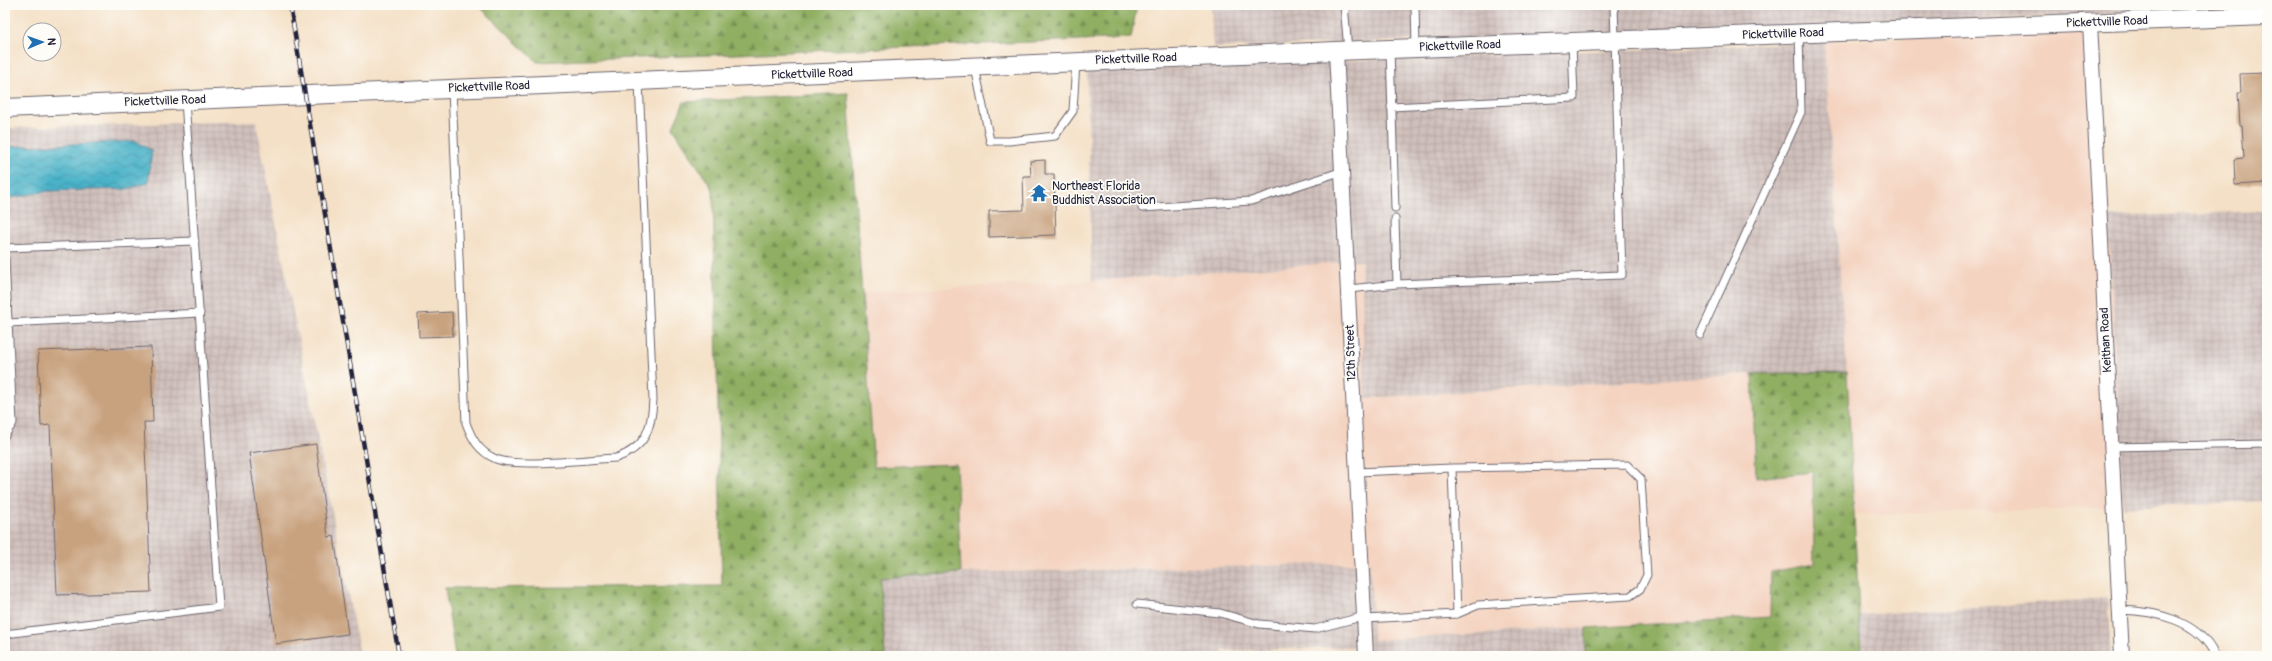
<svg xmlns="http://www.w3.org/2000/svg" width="2272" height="661" font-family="Pangolin,sans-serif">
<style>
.built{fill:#f4d3c0}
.industrial{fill:url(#industrial-grid)}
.forest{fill:url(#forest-firs);stroke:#59684e}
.water{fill:url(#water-waves);stroke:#366a82}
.building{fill:#c8a17e}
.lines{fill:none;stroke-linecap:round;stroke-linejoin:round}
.service-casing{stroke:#6c646c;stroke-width:9}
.minor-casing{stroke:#6c646c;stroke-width:16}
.tertiary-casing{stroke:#6c646c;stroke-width:20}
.service{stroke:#fff;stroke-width:7}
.minor{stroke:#fff;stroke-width:14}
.tertiary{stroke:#fff;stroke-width:18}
.rail-casing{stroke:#22223b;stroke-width:4.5}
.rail{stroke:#fdfcf7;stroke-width:3;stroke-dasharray:9;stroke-linecap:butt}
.labels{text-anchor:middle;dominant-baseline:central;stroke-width:3.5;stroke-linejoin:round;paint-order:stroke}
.street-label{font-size:12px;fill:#22223b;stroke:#fdfcf7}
.poi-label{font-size:12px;fill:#22223b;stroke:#fdfcf7;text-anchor:start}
</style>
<defs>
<pattern id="industrial-grid" width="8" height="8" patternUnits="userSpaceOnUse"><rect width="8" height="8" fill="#d0c0bc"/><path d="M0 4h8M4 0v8" fill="none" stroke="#b2a5a2"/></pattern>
<pattern id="forest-firs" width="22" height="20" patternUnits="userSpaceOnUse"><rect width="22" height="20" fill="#90af62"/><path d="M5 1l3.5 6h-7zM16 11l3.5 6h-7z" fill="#758e52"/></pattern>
<pattern id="water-waves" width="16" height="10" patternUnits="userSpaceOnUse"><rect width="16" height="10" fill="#49b2c8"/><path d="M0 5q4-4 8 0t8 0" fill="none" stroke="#3c90a4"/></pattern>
</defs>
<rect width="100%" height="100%" fill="#fdfcf7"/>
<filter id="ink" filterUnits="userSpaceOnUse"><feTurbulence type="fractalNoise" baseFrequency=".025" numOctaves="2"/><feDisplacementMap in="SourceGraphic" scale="8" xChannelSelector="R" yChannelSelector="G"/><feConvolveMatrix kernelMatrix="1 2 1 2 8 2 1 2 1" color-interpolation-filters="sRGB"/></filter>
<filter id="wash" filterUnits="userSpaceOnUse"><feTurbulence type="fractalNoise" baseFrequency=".012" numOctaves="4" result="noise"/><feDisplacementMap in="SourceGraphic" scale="16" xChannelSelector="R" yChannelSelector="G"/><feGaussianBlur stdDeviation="0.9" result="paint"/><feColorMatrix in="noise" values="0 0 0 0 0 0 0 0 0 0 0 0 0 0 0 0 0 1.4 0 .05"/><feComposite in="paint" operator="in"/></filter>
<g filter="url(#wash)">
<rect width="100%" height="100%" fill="#f4e0c6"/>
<path class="built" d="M 2098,30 L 2123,507 L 1854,515 L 1847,372 L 1824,42 Z
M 1361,261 L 1366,398 L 1752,374 L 1756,478 L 1813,472 L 1814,564 L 1770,617 L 1373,640 L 1369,563 L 961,573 L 956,464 L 874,467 L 861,292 L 1092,281 Z"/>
<path class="industrial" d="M 1211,5 L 2267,5 L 2267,8 L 1213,48 Z
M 1824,42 L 1847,372 L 1752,374 L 1365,398 L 1361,261 L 1092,281 L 1087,71 Z
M 256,121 L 360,656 L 5,656 L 5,128 Z
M 2267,211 L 2267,501 L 2123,507 L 2108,217 Z
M 1370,563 L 1373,640 L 1586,628 L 1585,656 L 1360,656 L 1359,647 L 1223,651 L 1223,656 L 885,656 L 879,578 L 961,573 Z
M 2107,598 L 2111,656 L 1861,656 L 1859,615 Z"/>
<path class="forest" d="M 478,5 L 1137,5 L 1131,38 L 537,62 Z
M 848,93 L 874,467 L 956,464 L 961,573 L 880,578 L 885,656 L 455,656 L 445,588 L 722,586 L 713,190 L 673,128 L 684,102 Z
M 1847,372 L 1861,656 L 1585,656 L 1586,628 L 1770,617 L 1771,572 L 1814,564 L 1813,472 L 1756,478 L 1752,374 Z"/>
<path class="water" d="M 136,141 L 152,151 L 148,183 L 126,189 L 47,191 L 5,199 L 5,147 Z"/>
<g id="blocks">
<path class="building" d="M 2266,73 L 2267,183 L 2235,185 L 2234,159 L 2244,158 L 2242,125 L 2240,125 L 2238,93 L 2241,93 L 2240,74 Z
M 1045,160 L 1045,174 L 1054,174 L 1056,235 L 989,237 L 989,211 L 1024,210 L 1023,176 L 1031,176 L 1030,161 Z
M 452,312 L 453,336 L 419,337 L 418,314 Z
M 151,347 L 153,422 L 144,422 L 151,592 L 57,595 L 50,425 L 41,426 L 38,351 Z
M 316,444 L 328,537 L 334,536 L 348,634 L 276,644 L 249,453 Z"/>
</g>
</g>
<g filter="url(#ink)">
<use href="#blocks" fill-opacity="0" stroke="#6c646c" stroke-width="1"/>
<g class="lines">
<g class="service-casing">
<path id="service" d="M 1344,5 L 1348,50
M 1415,5 L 1416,48
M 2194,5 L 2194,19
M 1390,49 L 1395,208
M 975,67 L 990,141 L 1009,141 L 1055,136 L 1073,111 L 1076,62
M 452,89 L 466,423 C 472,439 479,452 496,459 C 517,468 590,459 616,458 C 646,448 652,428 653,399 L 639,82
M 1391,107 L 1574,98 L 1572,42
M 1142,208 L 1251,201 L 1343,171
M 1395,219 L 1397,284
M 5,248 L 195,241
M 5,259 L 13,423 L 5,435
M 1349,289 L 1397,284 L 1622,275 L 1614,5
M 8,323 L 200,313
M 1700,335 L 1801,112 L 1799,34
M 2112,447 L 2267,444
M 1452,468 L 1627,465 L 1641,479 L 1647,575 L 1640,589 L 1630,596 L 1478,605 L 1457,614
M 1357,472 L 1452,468 L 1457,614 L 1365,619
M 1137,604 L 1220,613 L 1259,624 L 1315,629 L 1365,616
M 2120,610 C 2154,611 2200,620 2215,656
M 5,634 L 219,607 L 185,100"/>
</g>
<g class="minor-casing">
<path id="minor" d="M 2090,23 L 2122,656
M 1336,51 L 1366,656"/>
</g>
<g class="tertiary-casing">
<path id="tertiary" d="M 5,108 L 1336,51 L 2267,16"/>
</g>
<use href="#service" class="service"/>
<use href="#minor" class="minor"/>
<use href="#tertiary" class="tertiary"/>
<g class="rail-casing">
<path id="rail" d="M 290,5 L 399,656"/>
</g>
<use href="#rail" class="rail"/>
</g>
</g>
<defs>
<g id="temple-bare" transform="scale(1.38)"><path d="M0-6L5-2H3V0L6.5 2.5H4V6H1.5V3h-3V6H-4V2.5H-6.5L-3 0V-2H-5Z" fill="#1f6fb2" stroke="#fdfcf7" stroke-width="2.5" paint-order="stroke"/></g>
</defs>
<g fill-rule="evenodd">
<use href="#temple-bare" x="1039" y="193"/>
</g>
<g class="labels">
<g class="street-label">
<text transform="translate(2107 22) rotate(-2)">Pickettville Road</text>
<text transform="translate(1783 34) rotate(-2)">Pickettville Road</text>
<text transform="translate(1460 46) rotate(-2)">Pickettville Road</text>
<text transform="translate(1136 59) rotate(-2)">Pickettville Road</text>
<text transform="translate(812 74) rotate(-2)">Pickettville Road</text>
<text transform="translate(489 87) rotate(-2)">Pickettville Road</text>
<text transform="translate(165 101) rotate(-2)">Pickettville Road</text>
<text transform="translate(2106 340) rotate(-93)">Keithan Road</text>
<text transform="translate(1351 353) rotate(-92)">12th Street</text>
</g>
<g class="poi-label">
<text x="1052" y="186">Northeast Florida<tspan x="1052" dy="14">Buddhist Association</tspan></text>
</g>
</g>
<rect width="2272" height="661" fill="none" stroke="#fdfcf7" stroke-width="20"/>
<g transform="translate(42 42) rotate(88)"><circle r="19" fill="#fdfcf7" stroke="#a5a5ac"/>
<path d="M0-3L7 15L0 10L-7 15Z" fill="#1f6fb2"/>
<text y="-6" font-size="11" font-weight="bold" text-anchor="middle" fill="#22223b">N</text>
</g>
</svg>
